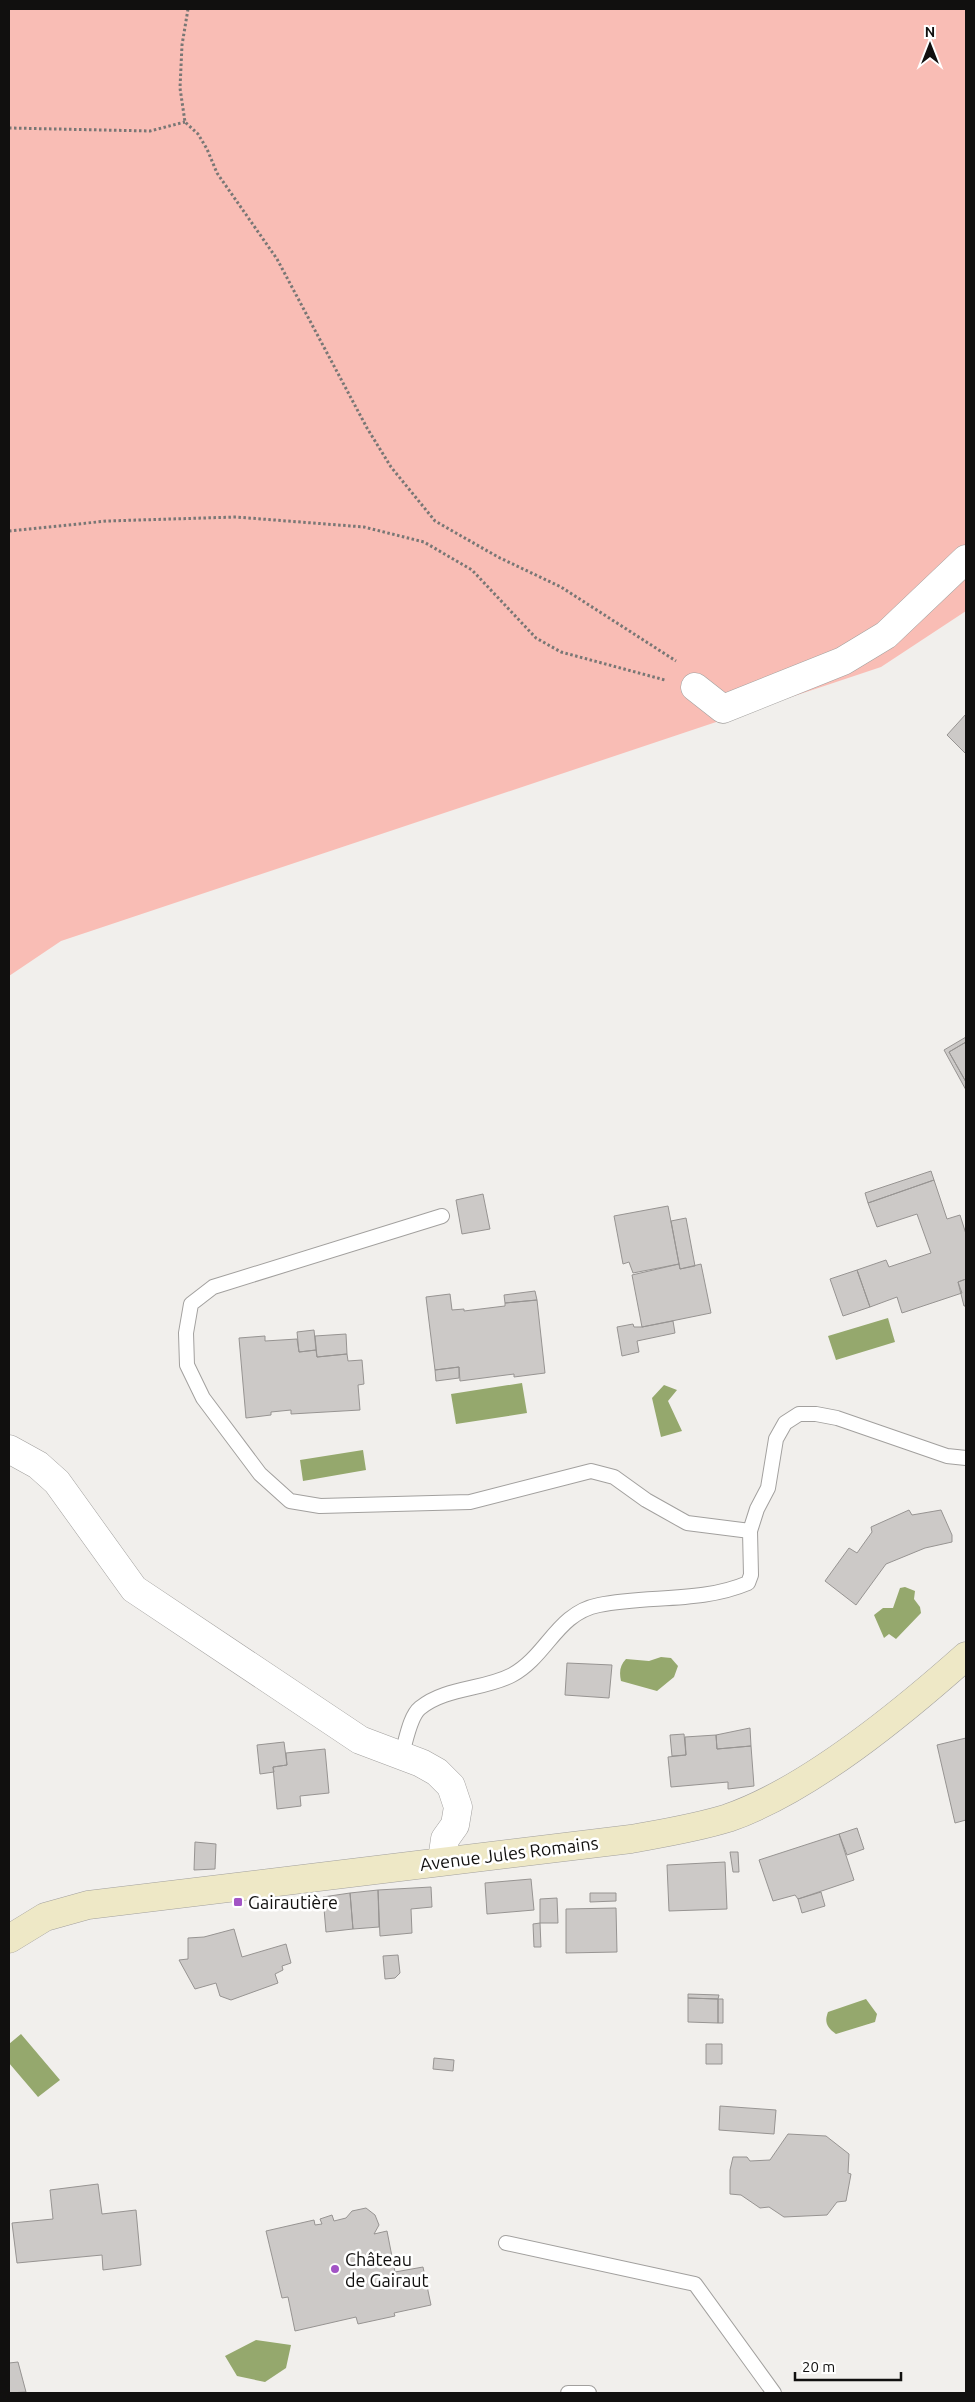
<svg xmlns="http://www.w3.org/2000/svg" width="975" height="2402" font-family="Ubuntu,sans-serif">
<style>
.green{fill:#f9bdb5}
.water{fill:#95a86d}
.building{fill:#ccc9c7;stroke:#979492}
.lines{fill:none;stroke-linecap:round;stroke-linejoin:round}
.lane-casing{stroke:#a2a09e;stroke-width:16}
.street-casing{stroke:#a2a09e;stroke-width:29}
.secondary-casing{stroke:#a2a09e;stroke-width:29}
.path{stroke:#797775;stroke-width:3;stroke-dasharray:2.5 2.5;stroke-linecap:butt}
.lane{stroke:#fff;stroke-width:14}
.street{stroke:#fff;stroke-width:28}
.secondary{stroke:#eee8c6;stroke-width:28}
.poi-dot{fill:#a254c5;stroke:#fff;stroke-width:2}
.labels{text-anchor:middle;dominant-baseline:central;stroke-width:5;stroke-linejoin:round;paint-order:stroke}
.street-label{font-size:18px;fill:#11100f;stroke:#fff}
.poi-label{font-size:18px;fill:#11100f;stroke:#fff;text-anchor:start}
</style>
<rect width="100%" height="100%" fill="#f1efec"/>
<path class="green" d="M 9,9 L 966,9 L 966,611 L 881,667 L 61,941 L 9,976 Z"/>
<path class="water" d="M 888,1318 L 895,1342 L 836,1360 L 828,1336 Z
M 522,1383 L 527,1413 L 456,1424 L 451,1394 Z
M 664,1385 L 677,1390 L 668,1401 L 682,1431 L 661,1437 L 652,1398 Z
M 363,1450 L 366,1470 L 303,1481 L 300,1460 Z
M 905,1587 L 915,1591 L 914,1599 L 920,1607 L 921,1613 L 896,1639 L 889,1634 L 884,1638 L 874,1615 L 883,1608 L 893,1608 L 900,1588 Z
M 661,1657 L 671,1658 L 678,1666 L 674,1677 L 657,1691 L 621,1681 C 619,1672 620,1665 626,1659 L 649,1661 Z
M 866,1999 L 877,2014 L 875,2022 L 836,2034 C 827,2028 824,2022 828,2012 Z
M 21,2034 L 60,2080 L 38,2097 L 9,2063 L 9,2044 Z
M 256,2340 L 291,2345 L 286,2368 L 265,2382 L 237,2376 L 225,2356 Z"/>
<path class="building" d="M 966,714 L 966,754 L 947,735 Z
M 966,1037 L 966,1042 L 949,1052 L 966,1082 L 966,1090 L 944,1050 Z
M 966,1042 L 966,1082 L 949,1052 Z
M 931,1171 L 934,1180 L 868,1203 L 865,1193 Z
M 934,1180 L 947,1219 L 960,1215 L 966,1234 L 966,1279 L 958,1282 L 962,1293 L 902,1313 L 897,1297 L 870,1307 L 857,1270 L 886,1260 L 889,1267 L 931,1253 L 917,1214 L 877,1227 L 868,1203 Z
M 483,1194 L 490,1229 L 462,1234 L 456,1200 Z
M 668,1206 L 679,1264 L 633,1273 L 629,1262 L 623,1264 L 614,1216 Z
M 686,1218 L 695,1266 L 680,1269 L 671,1221 Z
M 679,1264 L 680,1269 L 701,1264 L 711,1313 L 642,1327 L 632,1275 Z
M 857,1270 L 870,1307 L 843,1316 L 830,1279 Z
M 966,1279 L 966,1306 L 964,1306 L 958,1282 Z
M 535,1291 L 537,1300 L 505,1303 L 504,1295 Z
M 450,1294 L 452,1310 L 464,1309 L 464,1311 L 505,1306 L 505,1303 L 537,1300 L 545,1373 L 514,1377 L 514,1374 L 460,1381 L 459,1367 L 435,1370 L 426,1297 Z
M 673,1321 L 675,1333 L 637,1341 L 639,1352 L 622,1356 L 617,1327 L 633,1324 L 634,1327 L 642,1327 Z
M 314,1330 L 316,1350 L 299,1352 L 297,1332 Z
M 346,1334 L 347,1354 L 317,1357 L 315,1336 Z
M 265,1336 L 265,1341 L 297,1339 L 299,1352 L 316,1350 L 317,1357 L 347,1354 L 348,1361 L 362,1360 L 364,1384 L 358,1385 L 360,1410 L 291,1414 L 291,1410 L 271,1412 L 271,1415 L 246,1418 L 239,1338 Z
M 459,1367 L 459,1378 L 436,1381 L 435,1370 Z
M 909,1510 L 912,1515 L 941,1510 L 952,1535 L 952,1542 L 925,1548 L 886,1564 L 856,1605 L 825,1581 L 849,1548 L 857,1553 L 872,1532 L 871,1527 Z
M 567,1663 L 612,1665 L 609,1698 L 565,1695 Z
M 750,1728 L 751,1746 L 717,1749 L 716,1735 Z
M 684,1734 L 686,1755 L 672,1756 L 670,1735 Z
M 716,1735 L 717,1749 L 751,1746 L 754,1786 L 728,1789 L 728,1782 L 671,1787 L 668,1757 L 686,1755 L 685,1737 Z
M 966,1738 L 966,1820 L 955,1823 L 937,1745 Z
M 284,1742 L 287,1765 L 273,1767 L 274,1772 L 260,1774 L 257,1745 Z
M 325,1749 L 329,1793 L 300,1796 L 301,1806 L 277,1809 L 273,1767 L 287,1765 L 286,1753 Z
M 857,1828 L 864,1849 L 847,1855 L 839,1834 Z
M 839,1834 L 854,1880 L 798,1899 L 795,1895 L 773,1901 L 759,1860 Z
M 195,1842 L 216,1844 L 215,1869 L 194,1870 Z
M 730,1852 L 738,1852 L 739,1872 L 733,1872 Z
M 725,1862 L 727,1909 L 669,1911 L 667,1865 Z
M 531,1879 L 534,1910 L 487,1914 L 485,1883 Z
M 431,1887 L 432,1907 L 411,1909 L 412,1933 L 380,1936 L 378,1890 Z
M 378,1890 L 379,1927 L 353,1929 L 350,1893 Z
M 821,1892 L 825,1906 L 802,1913 L 798,1899 Z
M 350,1893 L 353,1929 L 326,1932 L 323,1897 Z
M 590,1893 L 616,1893 L 616,1901 L 590,1902 Z
M 557,1898 L 558,1923 L 540,1923 L 540,1899 Z
M 616,1908 L 617,1952 L 566,1953 L 566,1909 Z
M 540,1923 L 541,1947 L 534,1947 L 533,1924 Z
M 234,1929 L 242,1957 L 286,1944 L 291,1963 L 282,1966 L 283,1970 L 275,1974 L 278,1983 L 231,2000 L 220,1996 L 216,1983 L 195,1989 L 179,1960 L 188,1959 L 188,1938 L 204,1937 Z
M 398,1955 L 400,1973 L 395,1978 L 385,1979 L 383,1956 Z
M 688,1994 L 719,1995 L 718,1999 L 688,1998 Z
M 688,1998 L 718,1999 L 718,2023 L 688,2022 Z
M 718,1999 L 723,1999 L 723,2023 L 718,2023 Z
M 706,2044 L 722,2044 L 722,2064 L 706,2064 Z
M 434,2058 L 454,2060 L 453,2071 L 433,2069 Z
M 720,2106 L 776,2110 L 774,2134 L 719,2130 Z
M 788,2134 L 826,2136 L 849,2154 L 848,2173 L 851,2174 L 846,2201 L 837,2202 L 827,2215 L 784,2217 L 769,2207 L 760,2208 L 741,2195 L 730,2194 L 730,2170 L 733,2157 L 747,2157 L 750,2161 L 770,2160 Z
M 98,2184 L 102,2214 L 136,2210 L 141,2265 L 103,2270 L 102,2255 L 17,2263 L 12,2223 L 53,2219 L 50,2190 Z
M 366,2208 L 375,2215 L 379,2225 L 374,2234 L 387,2231 L 395,2272 L 423,2267 L 431,2305 L 394,2313 L 395,2316 L 358,2324 L 356,2317 L 295,2331 L 288,2297 L 282,2298 L 266,2231 L 314,2220 L 315,2225 L 322,2224 L 320,2219 L 332,2215 L 334,2221 L 346,2218 L 352,2211 Z
M 18,2362 L 26,2392 L 9,2393 L 9,2363 Z"/>
<g class="lines">
<g class="lane-casing">
<path id="lane" d="M 442,1216 L 213,1287 L 191,1304 L 186,1333 L 187,1365 L 203,1398 L 260,1474 L 290,1501 L 320,1506 L 470,1502 L 591,1471 L 614,1477 L 646,1500 L 687,1523 L 750,1531
M 401,1756 C 406,1743 409,1717 420,1708 C 446,1687 483,1690 512,1675 C 547,1656 557,1613 599,1605 C 648,1595 701,1603 748,1583 L 751,1575 L 750,1531 L 757,1509 L 768,1488 L 776,1439 L 785,1423 L 799,1414 L 816,1414 L 837,1418 L 947,1456 L 966,1458
M 506,2243 L 695,2284 L 774,2393
M 568,2393 L 589,2393"/>
</g>
<g class="street-casing">
<path id="street" d="M 695,687 L 723,709 L 843,661 L 886,635 L 966,559
M 9,1449 L 38,1465 L 57,1482 L 134,1589 L 360,1740 L 421,1763 L 437,1772 L 451,1786 L 458,1807 L 455,1825 L 445,1839 L 442,1860"/>
</g>
<g class="secondary-casing">
<path id="secondary" d="M 9,1939 L 45,1917 L 88,1905 L 631,1839 C 664,1833 696,1828 728,1818 C 809,1790 902,1713 966,1656"/>
</g>
<path class="path" d="M 188,9 L 182,45 L 180,88 L 185,122 L 198,134 L 207,149 L 217,173 L 277,259 L 367,428 L 391,467 L 435,521 L 498,557 L 561,587 L 676,661
M 9,128 L 150,131 L 185,122
M 9,531 L 107,521 L 236,517 L 364,527 L 424,542 L 472,570 L 536,638 L 561,652 L 665,680"/>
<use href="#lane" class="lane"/>
<use href="#street" class="street"/>
<use href="#secondary" class="secondary"/>
</g>
<g class="poi-dot">
<rect x="233" y="1897" width="10" height="10" rx="2.5"/>
<circle cx="335" cy="2269" r="5"/>
</g>
<g class="labels">
<g class="street-label">
<text transform="translate(509 1853) rotate(-7)">Avenue Jules Romains</text>
</g>
<g class="poi-label">
<text x="248" y="1902">Gairautière</text>
<text x="345" y="2259">Château<tspan x="345" dy="21">de Gairaut</tspan></text>
</g>
</g>
<rect width="975" height="2402" fill="none" stroke="#11100f" stroke-width="20"/>
<g transform="translate(930 45)" stroke="#ffffff" stroke-width="4" paint-order="stroke">
<path d="M0-4L9 19L0 12L-9 19Z" fill="#11100f"/>
<text y="-8" font-size="14" font-weight="bold" text-anchor="middle" fill="#11100f">N</text>
</g>
<path d="M795 2372v8h106v-8" fill="none" stroke="#11100f" stroke-width="2.5"/>
<text x="802" y="2372" font-size="15" fill="#11100f" stroke="#ffffff" stroke-width="4" paint-order="stroke">20 m</text>
</svg>
